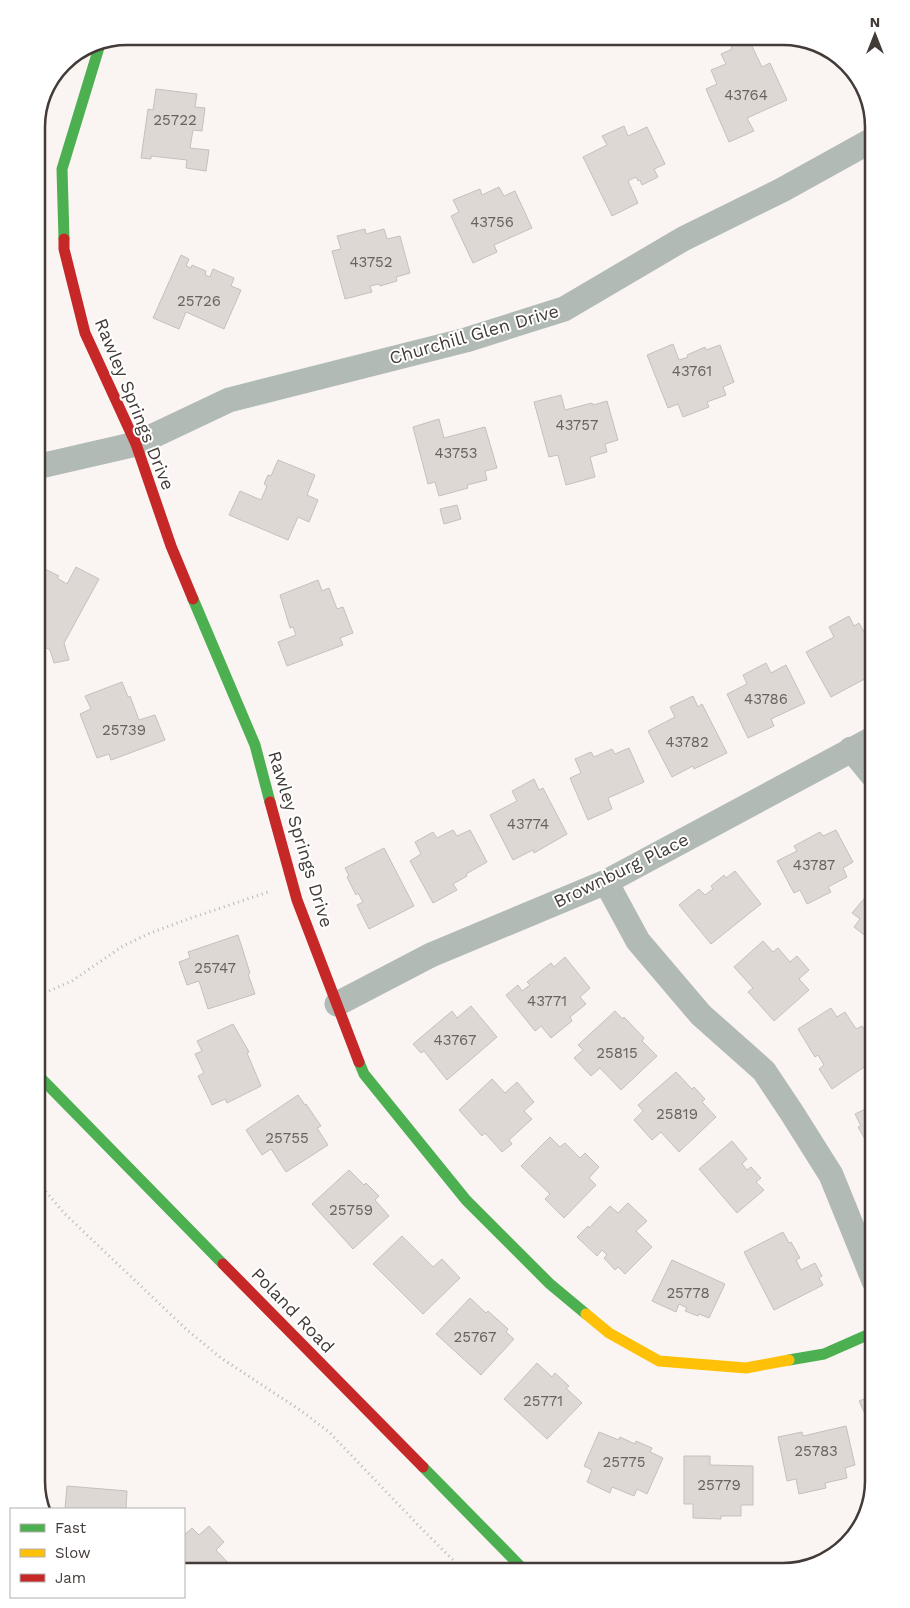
<svg xmlns="http://www.w3.org/2000/svg" width="910" height="1608" font-family="'Work Sans',sans-serif">
<style>
.building{fill:#ded8d5;stroke:#c6c0bd}
.lines{fill:none;stroke-linecap:round;stroke-linejoin:round}
.path{stroke:#b4b9b5;stroke-width:3;stroke-dasharray:1 4;stroke-linecap:butt}
.street{stroke:#b1bab5;stroke-width:25}
.fast{stroke:#4caf50;stroke-width:11}
.slow{stroke:#ffc107;stroke-width:11}
.jam{stroke:#c62828;stroke-width:11}
.labels{text-anchor:middle;dominant-baseline:central;stroke-width:4;stroke-linejoin:round;paint-order:stroke}
.number-label{font-size:15px;fill:#6a625e}
.street-label{font-size:18px;fill:#433b37;stroke:#fff}
.rim{fill:none;stroke:#433b37;stroke-width:2.5}
</style>
<rect width="100%" height="100%" fill="#faf5f3"/>
<path class="building" d="M 748,38 L 762,67 L 770,63 L 787,100 L 747,118 L 754,131 L 729,142 L 706,89 L 717,84 L 711,70 L 726,64 L 721,54 L 732,49 L 731,46 Z
M 156,89 L 197,94 L 195,107 L 205,108 L 202,131 L 193,130 L 190,148 L 209,150 L 206,171 L 186,168 L 187,160 L 151,156 L 151,159 L 141,158 L 148,109 L 153,110 Z
M 624,126 L 628,136 L 647,127 L 665,164 L 654,169 L 658,177 L 642,185 L 640,180 L 638,181 L 636,177 L 628,181 L 638,203 L 612,216 L 583,157 L 607,145 L 602,136 Z
M 499,187 L 504,196 L 515,191 L 532,228 L 494,245 L 497,252 L 473,263 L 451,216 L 459,212 L 453,200 L 480,189 L 482,195 Z
M 365,229 L 366,234 L 384,229 L 387,239 L 400,236 L 410,273 L 396,277 L 397,281 L 380,286 L 379,284 L 370,286 L 372,292 L 345,299 L 332,251 L 341,249 L 337,236 Z
M 181,255 L 189,259 L 186,266 L 191,268 L 192,265 L 206,271 L 205,275 L 210,277 L 213,269 L 234,278 L 231,286 L 241,290 L 224,329 L 186,312 L 179,329 L 153,318 Z
M 673,344 L 679,360 L 688,357 L 687,355 L 705,347 L 706,350 L 720,345 L 734,382 L 723,387 L 726,395 L 707,402 L 709,407 L 683,417 L 678,404 L 668,408 L 647,355 Z
M 561,395 L 565,410 L 592,403 L 593,405 L 607,401 L 618,440 L 605,444 L 607,452 L 590,457 L 595,477 L 566,485 L 558,455 L 549,457 L 534,402 Z
M 439,419 L 444,438 L 485,427 L 497,468 L 485,471 L 487,480 L 467,485 L 468,488 L 439,496 L 435,482 L 428,484 L 413,427 Z
M 278,460 L 315,475 L 307,495 L 318,500 L 309,522 L 298,517 L 288,540 L 229,515 L 240,491 L 261,500 L 267,486 L 264,484 L 268,475 L 271,476 Z
M 457,505 L 461,519 L 444,524 L 440,509 Z
M 76,567 L 99,579 L 64,643 L 69,660 L 54,663 L 50,650 L 36,642 L 38,621 L 36,620 L 36,568 L 42,571 L 43,568 L 59,576 L 57,578 L 67,584 Z
M 318,580 L 322,591 L 329,588 L 337,609 L 343,607 L 353,633 L 340,638 L 343,645 L 287,666 L 278,642 L 296,635 L 293,627 L 290,628 L 280,595 Z
M 849,616 L 854,626 L 859,623 L 874,650 L 874,674 L 831,697 L 806,652 L 834,637 L 829,627 Z
M 766,663 L 771,673 L 786,665 L 805,703 L 771,719 L 774,726 L 748,738 L 727,694 L 747,684 L 743,675 Z
M 122,682 L 128,697 L 130,696 L 139,720 L 155,715 L 165,740 L 111,760 L 109,754 L 97,758 L 80,714 L 91,709 L 85,696 Z
M 693,696 L 698,707 L 702,704 L 727,753 L 694,769 L 693,766 L 672,777 L 648,731 L 675,717 L 670,707 Z
M 629,748 L 644,782 L 608,798 L 612,809 L 588,820 L 570,778 L 581,773 L 575,759 L 591,752 L 594,757 L 612,749 L 615,754 Z
M 534,779 L 539,790 L 543,788 L 567,834 L 534,853 L 533,850 L 513,860 L 490,815 L 517,801 L 512,791 Z
M 453,830 L 457,836 L 470,830 L 487,862 L 466,874 L 467,876 L 453,884 L 457,890 L 433,903 L 410,861 L 421,854 L 415,842 L 433,832 L 437,838 Z
M 836,830 L 853,862 L 843,868 L 847,877 L 828,887 L 831,892 L 807,904 L 800,890 L 794,893 L 777,861 L 797,851 L 794,846 L 820,832 L 823,836 Z
M 384,848 L 414,906 L 369,929 L 357,905 L 363,902 L 358,893 L 356,895 L 347,877 L 349,876 L 345,868 Z
M 735,871 L 761,904 L 711,944 L 679,905 L 699,889 L 705,895 L 713,889 L 711,886 L 724,875 L 726,878 Z
M 874,887 L 874,941 L 873,942 L 854,927 L 860,919 L 852,913 Z
M 238,935 L 250,973 L 248,974 L 255,994 L 208,1009 L 199,981 L 187,985 L 179,962 L 190,958 L 188,952 Z
M 763,941 L 773,952 L 778,948 L 790,962 L 797,956 L 809,970 L 799,979 L 809,990 L 774,1021 L 748,992 L 753,988 L 734,967 Z
M 565,957 L 590,988 L 580,997 L 586,1004 L 570,1017 L 572,1021 L 551,1038 L 541,1026 L 535,1031 L 506,995 L 518,985 L 522,991 L 530,985 L 527,982 L 551,963 L 554,967 Z
M 471,1006 L 497,1037 L 447,1080 L 424,1051 L 421,1053 L 413,1044 L 452,1011 L 457,1018 Z
M 831,1008 L 837,1017 L 845,1012 L 856,1029 L 862,1026 L 874,1043 L 874,1054 L 868,1059 L 870,1063 L 832,1089 L 819,1069 L 824,1065 L 818,1055 L 815,1057 L 798,1029 Z
M 615,1011 L 623,1019 L 624,1017 L 644,1038 L 642,1041 L 657,1056 L 621,1090 L 600,1068 L 591,1076 L 574,1058 L 583,1050 L 578,1045 Z
M 233,1024 L 249,1052 L 247,1053 L 261,1086 L 227,1103 L 225,1099 L 212,1105 L 198,1076 L 204,1073 L 195,1054 L 202,1051 L 197,1041 Z
M 676,1072 L 692,1089 L 694,1087 L 705,1099 L 702,1102 L 716,1117 L 679,1152 L 661,1132 L 652,1140 L 634,1120 L 643,1111 L 638,1105 Z
M 492,1079 L 505,1093 L 517,1082 L 534,1102 L 524,1111 L 532,1119 L 509,1140 L 512,1144 L 502,1152 L 485,1133 L 482,1136 L 459,1110 Z
M 298,1095 L 305,1105 L 306,1104 L 321,1126 L 317,1128 L 328,1145 L 286,1172 L 271,1149 L 262,1155 L 246,1130 Z
M 874,1105 L 874,1160 L 868,1149 L 873,1146 L 868,1137 L 865,1139 L 858,1127 L 861,1126 L 855,1114 Z
M 550,1137 L 560,1147 L 565,1143 L 580,1158 L 585,1153 L 599,1167 L 589,1178 L 596,1185 L 564,1218 L 545,1199 L 550,1194 L 521,1166 Z
M 732,1141 L 747,1159 L 742,1164 L 747,1170 L 751,1167 L 761,1178 L 756,1182 L 764,1190 L 737,1213 L 699,1169 Z
M 349,1170 L 364,1185 L 366,1183 L 379,1196 L 375,1200 L 389,1216 L 353,1249 L 312,1204 Z
M 628,1203 L 647,1221 L 636,1231 L 652,1247 L 625,1274 L 618,1267 L 615,1270 L 604,1258 L 607,1255 L 602,1250 L 597,1256 L 577,1237 L 588,1226 L 589,1228 L 610,1206 L 618,1213 Z
M 783,1232 L 789,1243 L 791,1242 L 800,1258 L 796,1260 L 801,1270 L 815,1263 L 822,1276 L 819,1278 L 823,1285 L 774,1310 L 744,1252 Z
M 402,1236 L 433,1267 L 442,1259 L 460,1278 L 423,1314 L 373,1264 Z
M 672,1260 L 725,1284 L 709,1318 L 699,1314 L 698,1316 L 685,1311 L 687,1308 L 679,1304 L 676,1312 L 652,1301 Z
M 470,1298 L 486,1313 L 488,1311 L 508,1329 L 506,1332 L 514,1339 L 481,1375 L 436,1334 Z
M 537,1363 L 552,1377 L 555,1373 L 569,1386 L 566,1388 L 582,1403 L 547,1439 L 504,1399 Z
M 874,1395 L 874,1433 L 859,1401 Z
M 846,1426 L 855,1465 L 845,1468 L 847,1478 L 825,1483 L 826,1488 L 799,1494 L 796,1479 L 787,1481 L 778,1437 L 802,1432 L 803,1436 Z
M 599,1432 L 619,1440 L 620,1437 L 635,1444 L 636,1441 L 652,1448 L 650,1452 L 663,1458 L 647,1494 L 637,1489 L 634,1496 L 612,1487 L 610,1493 L 587,1482 L 592,1470 L 584,1466 Z
M 684,1456 L 710,1456 L 710,1465 L 753,1466 L 753,1505 L 741,1505 L 741,1516 L 721,1516 L 721,1519 L 693,1518 L 693,1504 L 684,1504 Z
M 67,1486 L 127,1491 L 126,1509 L 65,1509 Z
M 209,1526 L 224,1542 L 216,1550 L 232,1567 L 228,1572 L 184,1572 L 184,1535 L 192,1528 L 199,1535 Z"/>
<g class="lines">
<path class="path" d="M 40,995 L 72,981 L 123,946 L 148,934 L 191,918 L 268,892
M 36,1180 L 64,1213 L 186,1329 L 221,1358 L 300,1410 L 329,1432 L 419,1526 L 465,1572"/>
<path class="street" d="M 36,467 L 136,444 L 229,400 L 466,340 L 564,309 L 683,239 L 782,190 L 874,139
M 851,749 L 874,777
M 606,882 L 638,941 L 701,1015 L 764,1071 L 792,1113 L 831,1175 L 874,1281
M 337,1004 L 431,955 L 606,882 L 874,738"/>
<path class="fast" d="M 64,239 L 62,169 L 101,41
M 193,599 L 255,745 L 270,802
M 359,1062 L 364,1074 L 466,1200 L 550,1284 L 586,1314
M 36,1073 L 223,1264
M 789,1360 L 824,1354 L 874,1332
M 423,1467 L 526,1572"/>
<path class="slow" d="M 586,1314 L 609,1333 L 659,1361 L 746,1368 L 789,1360"/>
<path class="jam" d="M 64,239 L 64,249 L 85,333 L 136,444 L 171,546 L 193,599
M 270,802 L 297,900 L 359,1062
M 223,1264 L 423,1467"/>
</g>
<g class="labels">
<g class="number-label">
<text x="746" y="95">43764</text>
<text x="175" y="120">25722</text>
<text x="492" y="222">43756</text>
<text x="371" y="262">43752</text>
<text x="199" y="301">25726</text>
<text x="692" y="371">43761</text>
<text x="577" y="425">43757</text>
<text x="456" y="453">43753</text>
<text x="766" y="699">43786</text>
<text x="124" y="730">25739</text>
<text x="687" y="742">43782</text>
<text x="528" y="824">43774</text>
<text x="814" y="865">43787</text>
<text x="215" y="968">25747</text>
<text x="547" y="1001">43771</text>
<text x="455" y="1040">43767</text>
<text x="617" y="1053">25815</text>
<text x="677" y="1114">25819</text>
<text x="287" y="1138">25755</text>
<text x="351" y="1210">25759</text>
<text x="688" y="1293">25778</text>
<text x="475" y="1337">25767</text>
<text x="543" y="1401">25771</text>
<text x="816" y="1451">25783</text>
<text x="624" y="1462">25775</text>
<text x="719" y="1485">25779</text>
</g>
<g class="street-label">
<text transform="translate(474 334) rotate(-16)">Churchill Glen Drive</text>
<text transform="translate(135 404) rotate(68)">Rawley Springs Drive</text>
<text transform="translate(301 839) rotate(73)">Rawley Springs Drive</text>
<text transform="translate(621 870) rotate(-26)">Brownburg Place</text>
<text transform="translate(293 1310) rotate(46)">Poland Road</text>
</g>
</g>
<path d="M0 0H910V1608H0ZM127 45H783A82 82 0 0 1 865 127V1481A82 82 0 0 1 783 1563H127A82 82 0 0 1 45 1481V127A82 82 0 0 1 127 45Z" fill="#fff" fill-rule="evenodd"/>
<path class="rim" d="M127 45H783A82 82 0 0 1 865 127V1481A82 82 0 0 1 783 1563H127A82 82 0 0 1 45 1481V127A82 82 0 0 1 127 45Z"/>
<rect x="10" y="1508" width="175" height="90" fill="#ffffff" stroke="#b4b1af"/>
<rect x="20" y="1524" width="25" height="8" fill="#4caf50" stroke="#b4b1af"/>
<text x="55" y="1533" font-size="15" fill="#433b37">Fast</text>
<rect x="20" y="1549" width="25" height="8" fill="#ffc107" stroke="#b4b1af"/>
<text x="55" y="1558" font-size="15" fill="#433b37">Slow</text>
<rect x="20" y="1574" width="25" height="8" fill="#c62828" stroke="#b4b1af"/>
<text x="55" y="1583" font-size="15" fill="#433b37">Jam</text>
<g transform="translate(875 35)" stroke="#ffffff" stroke-width="4" paint-order="stroke">
<path d="M0-4L9 19L0 12L-9 19Z" fill="#433b37"/>
<text y="-8" font-size="14" font-weight="bold" text-anchor="middle" fill="#433b37">N</text>
</g>
</svg>
